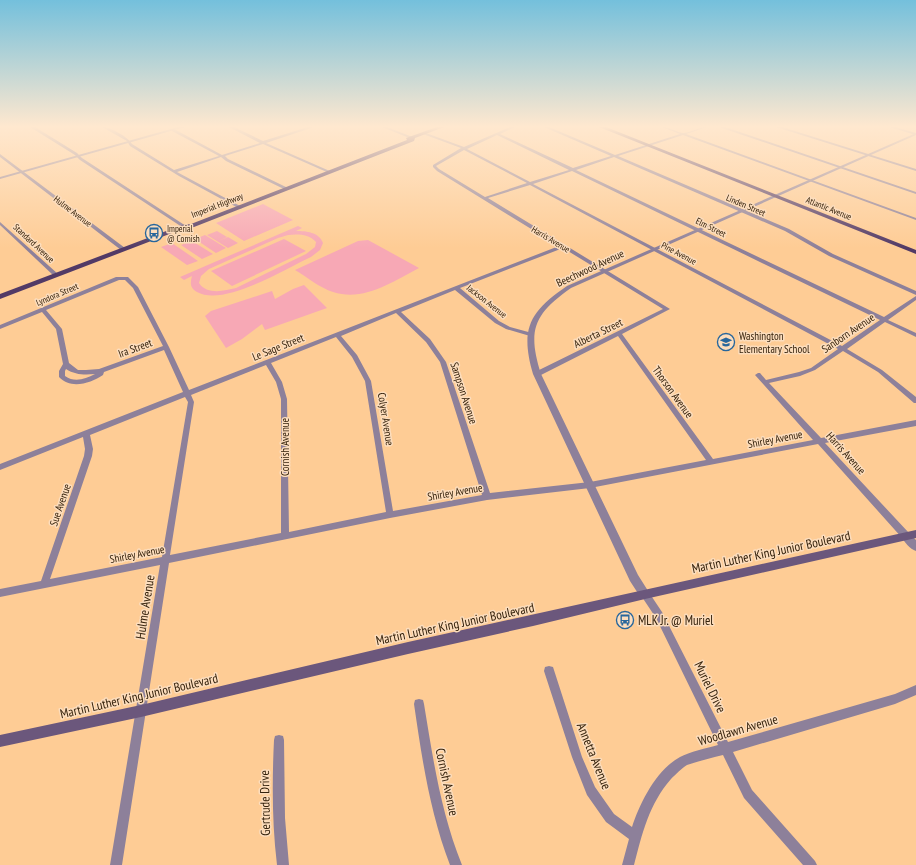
<svg xmlns="http://www.w3.org/2000/svg" width="916" height="865" font-family="'PT Sans Narrow',sans-serif">
<style>
.green{fill:#f7a8b5;fill-rule:evenodd}
.lines{fill:none;stroke-linecap:round;stroke-linejoin:round}
.minor{fill:#8d809a;fill-rule:evenodd}
.tertiary{fill:#8d809a;fill-rule:evenodd}
.secondary{fill:#6b577c;fill-rule:evenodd}
.primary{fill:#523a66;fill-rule:evenodd}
.labels{text-anchor:middle;dominant-baseline:central;stroke-width:3;stroke-linejoin:round;paint-order:stroke}
.far-street-label{font-size:9px;fill:#35220c;stroke:#fcddbd}
.far-poi-label{font-size:9px;fill:#35220c;stroke:#fcddbd;text-anchor:start}
.street-label{font-size:11px;fill:#35220c;stroke:#fcddbd}
.poi-label{font-size:11px;fill:#35220c;stroke:#fcddbd;text-anchor:start}
.near-street-label{font-size:13px;fill:#35220c;stroke:#fcddbd}
.near-poi-label{font-size:13px;fill:#35220c;stroke:#fcddbd;text-anchor:start}
</style>
<rect width="100%" height="100%" fill="#fecc95"/>
<path class="green" d="M 263,204 L 293,220 L 244,241 L 216,223 Z
M 298,226 L 302,228 L 296,231 C 306,231 319,232 323,243 L 320,250 L 311,257 C 285,269 224,307 197,292 C 190,288 190,283 192,276 L 184,280 L 180,277 ZM 288,235 C 298,234 309,234 316,242 L 315,247 L 306,254 L 236,288 C 224,291 207,295 199,283 L 201,276 L 209,269 L 278,238 Z
M 217,231 L 227,237 L 219,241 L 228,237 L 238,243 L 228,248 L 207,235 Z
M 205,235 L 226,248 L 216,253 L 195,239 Z
M 284,239 L 306,251 L 232,286 L 211,271 Z
M 368,240 L 419,268 C 392,282 364,302 333,292 C 320,288 307,277 295,270 L 358,241 Z
M 192,241 L 213,254 L 202,259 L 181,245 Z
M 172,243 L 198,261 L 187,265 L 161,247 Z
M 304,285 L 327,308 L 265,330 L 262,324 L 242,339 L 226,348 L 205,316 L 211,311 L 272,291 L 275,299 L 293,289 Z"/>
<g class="lines">
<path class="minor" d="M 30,127 L 35,127 L 77,153 L 82,158 L 186,226 L 182,227 L 80,160 L 75,155 Z
M 102,127 C 111,127 128,137 132,144 L 174,170 L 219,156 L 172,131 L 172,129 L 174,129 L 222,155 L 260,143 L 229,127 L 234,127 L 263,141 L 308,127 L 314,127 L 266,143 L 332,172 L 329,173 L 263,144 L 225,156 L 228,159 L 288,188 L 288,190 L 286,190 L 226,161 L 221,157 L 177,172 L 242,207 L 242,208 L 240,209 L 179,176 L 130,146 L 127,141 Z
M 382,127 L 387,127 L 415,138 L 412,139 Z
M 510,127 L 515,127 L 500,134 L 573,168 L 611,156 L 544,127 L 549,127 L 615,155 L 680,134 L 662,127 C 670,127 677,133 684,133 C 692,132 699,127 707,127 L 686,134 L 916,218 L 916,220 L 683,135 L 618,156 L 789,229 L 833,254 L 916,291 L 916,295 L 829,256 L 785,231 L 614,157 L 576,170 L 884,317 L 916,296 L 916,300 L 888,320 L 916,333 L 916,337 L 885,322 L 847,349 L 882,370 L 916,397 L 916,403 L 914,403 L 878,372 L 843,351 L 815,370 L 800,376 L 769,383 L 821,438 L 916,420 L 916,426 L 825,443 L 909,533 L 910,536 L 909,539 L 906,540 L 903,539 L 818,444 L 590,488 L 487,500 L 390,518 L 169,563 L 122,865 L 110,865 L 160,565 L 0,597 L 0,589 L 41,581 L 84,456 L 85,449 L 83,437 L 0,470 L 0,464 L 183,392 L 164,350 L 104,372 L 103,375 C 91,383 71,390 59,377 L 59,371 L 63,364 L 56,329 L 42,312 L 0,329 L 0,325 L 116,277 L 128,277 L 138,287 L 169,347 L 189,390 L 559,246 L 437,171 L 433,167 L 433,165 L 461,148 L 423,134 L 426,133 L 464,147 ZM 497,135 L 569,170 L 530,182 L 467,149 ZM 464,150 L 527,183 L 485,197 L 439,169 L 436,166 ZM 572,171 L 880,320 L 842,346 L 533,184 ZM 530,185 L 838,349 L 811,368 L 799,372 L 766,380 L 760,373 L 758,373 L 755,375 L 813,440 L 713,459 L 622,334 L 670,309 L 488,198 ZM 563,248 L 663,309 L 535,372 L 534,374 L 535,376 L 539,376 L 618,336 L 706,460 L 590,482 L 490,493 L 446,362 L 430,339 L 401,312 L 455,290 L 495,323 L 506,329 L 530,336 L 532,335 L 532,333 L 510,327 L 499,321 L 460,288 ZM 119,280 L 125,280 L 133,288 L 163,346 L 99,369 L 86,370 L 78,370 L 69,363 L 62,329 L 46,310 ZM 396,313 L 426,342 L 440,362 L 482,495 L 393,511 L 371,381 L 357,355 L 341,336 ZM 336,337 L 352,357 L 365,381 L 386,512 L 289,532 L 287,399 L 282,382 L 271,363 ZM 266,365 L 276,382 L 281,399 L 281,533 L 170,555 L 194,402 L 191,395 ZM 66,369 C 75,375 85,375 95,374 C 85,379 75,383 65,376 L 65,371 ZM 185,397 L 188,402 L 162,557 L 50,579 L 92,456 L 93,449 L 90,435 Z
M 719,127 L 725,127 L 916,192 L 916,194 Z
M 776,127 L 782,127 L 916,169 L 916,171 Z
M 889,127 L 895,127 L 916,133 L 916,135 Z
M 0,154 L 125,248 L 125,250 L 121,250 L 0,157 Z
M 0,222 L 58,274 L 58,276 L 54,276 L 0,225 Z
M 645,590 L 648,591 L 662,612 L 728,742 L 895,694 L 916,685 L 916,695 L 895,704 L 733,752 L 752,790 L 815,861 L 817,865 L 803,865 L 744,798 L 723,755 C 711,758 699,761 687,765 C 682,768 676,774 671,779 C 649,804 642,834 634,865 L 622,865 L 629,839 L 606,822 L 587,795 L 572,757 L 544,671 L 545,667 L 549,666 L 553,667 L 582,757 L 595,787 L 614,814 L 632,827 C 640,803 656,770 680,757 C 689,752 707,748 718,745 L 656,618 L 642,597 L 641,594 L 642,591 Z
M 419,699 L 423,700 L 424,704 C 433,759 441,813 462,865 L 450,865 C 430,813 422,759 414,704 L 415,700 Z
M 279,735 L 283,736 L 284,740 L 285,818 L 289,865 L 277,865 C 272,823 272,782 274,740 L 275,736 Z"/>
<path class="tertiary" d="M 178,127 L 185,127 L 0,179 L 0,177 Z
M 916,133 L 916,135 L 571,288 C 534,314 527,330 541,374 L 638,575 L 650,594 L 649,598 L 645,599 L 641,598 L 630,581 L 533,374 C 520,329 529,312 567,286 Z
M 906,532 L 909,533 L 916,540 L 916,551 C 910,549 904,542 901,536 L 903,533 Z"/>
<path class="secondary" d="M 916,530 L 916,538 L 645,599 L 533,626 L 408,654 L 141,717 L 0,747 L 0,735 L 141,705 L 408,642 Z"/>
<path class="primary" d="M 437,127 L 444,127 L 415,138 L 414,141 L 194,227 L 185,228 L 0,299 L 0,294 L 182,225 L 191,224 L 407,140 L 406,138 Z
M 599,127 L 606,127 L 916,250 L 916,254 Z"/>
</g>
<linearGradient id="sky" x2="0" y2="1"><stop stop-color="#74c0dc"/><stop offset="0.51" stop-color="#ffe8cf"/><stop offset="1" stop-color="#ffe8cf" stop-opacity="0"/></linearGradient>
<rect width="916" height="248" fill="url(#sky)"/>
<defs>
<g id="bus-ring" transform="scale(0.9)"><circle r="9.5" fill="#fcddbd" stroke="#27669c" stroke-width="1.5"/><path d="M-5-6H5V4H4V6H2V4H-2V6H-4V4H-5ZM-3.5-4V0h7V-4ZM-3.5 1.2v1.5H-2V1.2ZM2 1.2v1.5H3.5V1.2Z" fill="#27669c"/></g>
<g id="school-ring" transform="scale(0.9)"><circle r="9.5" fill="#fcddbd" stroke="#27669c" stroke-width="1.5"/><path d="M0-5L7-2L0 1L-7-2ZM-4 1L0 2.5L4 1V4Q0 6-4 4Z" fill="#27669c"/></g>
</defs>
<g fill-rule="evenodd">
<use href="#bus-ring" x="154" y="233"/>
<use href="#school-ring" x="726" y="342"/>
<use href="#bus-ring" x="625" y="620"/>
</g>
<g class="labels">
<g class="far-street-label">
<text transform="translate(217 205) rotate(-21)">Imperial Highway</text>
<text transform="translate(746 205) rotate(23)">Linden Street</text>
<text transform="translate(829 208) rotate(22)">Atlantic Avenue</text>
<text transform="translate(73 211) rotate(37)">Hulme Avenue</text>
<text transform="translate(711 227) rotate(26)">Elm Street</text>
<text transform="translate(551 239) rotate(31)">Harris Avenue</text>
<text transform="translate(34 243) rotate(43)">Standard Avenue</text>
<text transform="translate(679 253) rotate(28)">Pine Avenue</text>
<text transform="translate(57 294) rotate(-23)">Lyndora Street</text>
<text transform="translate(487 301) rotate(38)">Jackson Avenue</text>
</g>
<g class="far-poi-label">
<text x="167" y="228">Imperial<tspan x="167" dy="10">@ Cornish</tspan></text>
</g>
<g class="street-label">
<text transform="translate(590 268) rotate(-25)">Beechwood Avenue</text>
<text transform="translate(598 333) rotate(-26)">Alberta Street</text>
<text transform="translate(848 333) rotate(-34)">Sanborn Avenue</text>
<text transform="translate(278 347) rotate(-22)">Le Sage Street</text>
<text transform="translate(135 348) rotate(-20)">Ira Street</text>
<text transform="translate(673 392) rotate(54)">Thorson Avenue</text>
<text transform="translate(464 393) rotate(72)">Sampson Avenue</text>
<text transform="translate(386 419) rotate(81)">Colyer Avenue</text>
<text transform="translate(775 439) rotate(-11)">Shirley Avenue</text>
<text transform="translate(285 447) rotate(-90)">Cornish Avenue</text>
<text transform="translate(846 453) rotate(48)">Harris Avenue</text>
<text transform="translate(455 492) rotate(-10)">Shirley Avenue</text>
<text transform="translate(60 505) rotate(-71)">Sue Avenue</text>
<text transform="translate(137 554) rotate(-11)">Shirley Avenue</text>
</g>
<g class="poi-label">
<text x="739" y="336">Washington<tspan x="739" dy="13">Elementary School</tspan></text>
</g>
<g class="near-street-label">
<text transform="translate(771 552) rotate(-12)">Martin Luther King Junior Boulevard</text>
<text transform="translate(145 607) rotate(-81)">Hulme Avenue</text>
<text transform="translate(455 624) rotate(-12)">Martin Luther King Junior Boulevard</text>
<text transform="translate(710 687) rotate(64)">Muriel Drive</text>
<text transform="translate(139 696) rotate(-13)">Martin Luther King Junior Boulevard</text>
<text transform="translate(738 730) rotate(-16)">Woodlawn Avenue</text>
<text transform="translate(594 756) rotate(68)">Annetta Avenue</text>
<text transform="translate(447 782) rotate(78)">Cornish Avenue</text>
<text transform="translate(265 803) rotate(-91)">Gertrude Drive</text>
</g>
<g class="near-poi-label">
<text x="638" y="620">MLK Jr. @ Muriel</text>
</g>
</g>
</svg>
